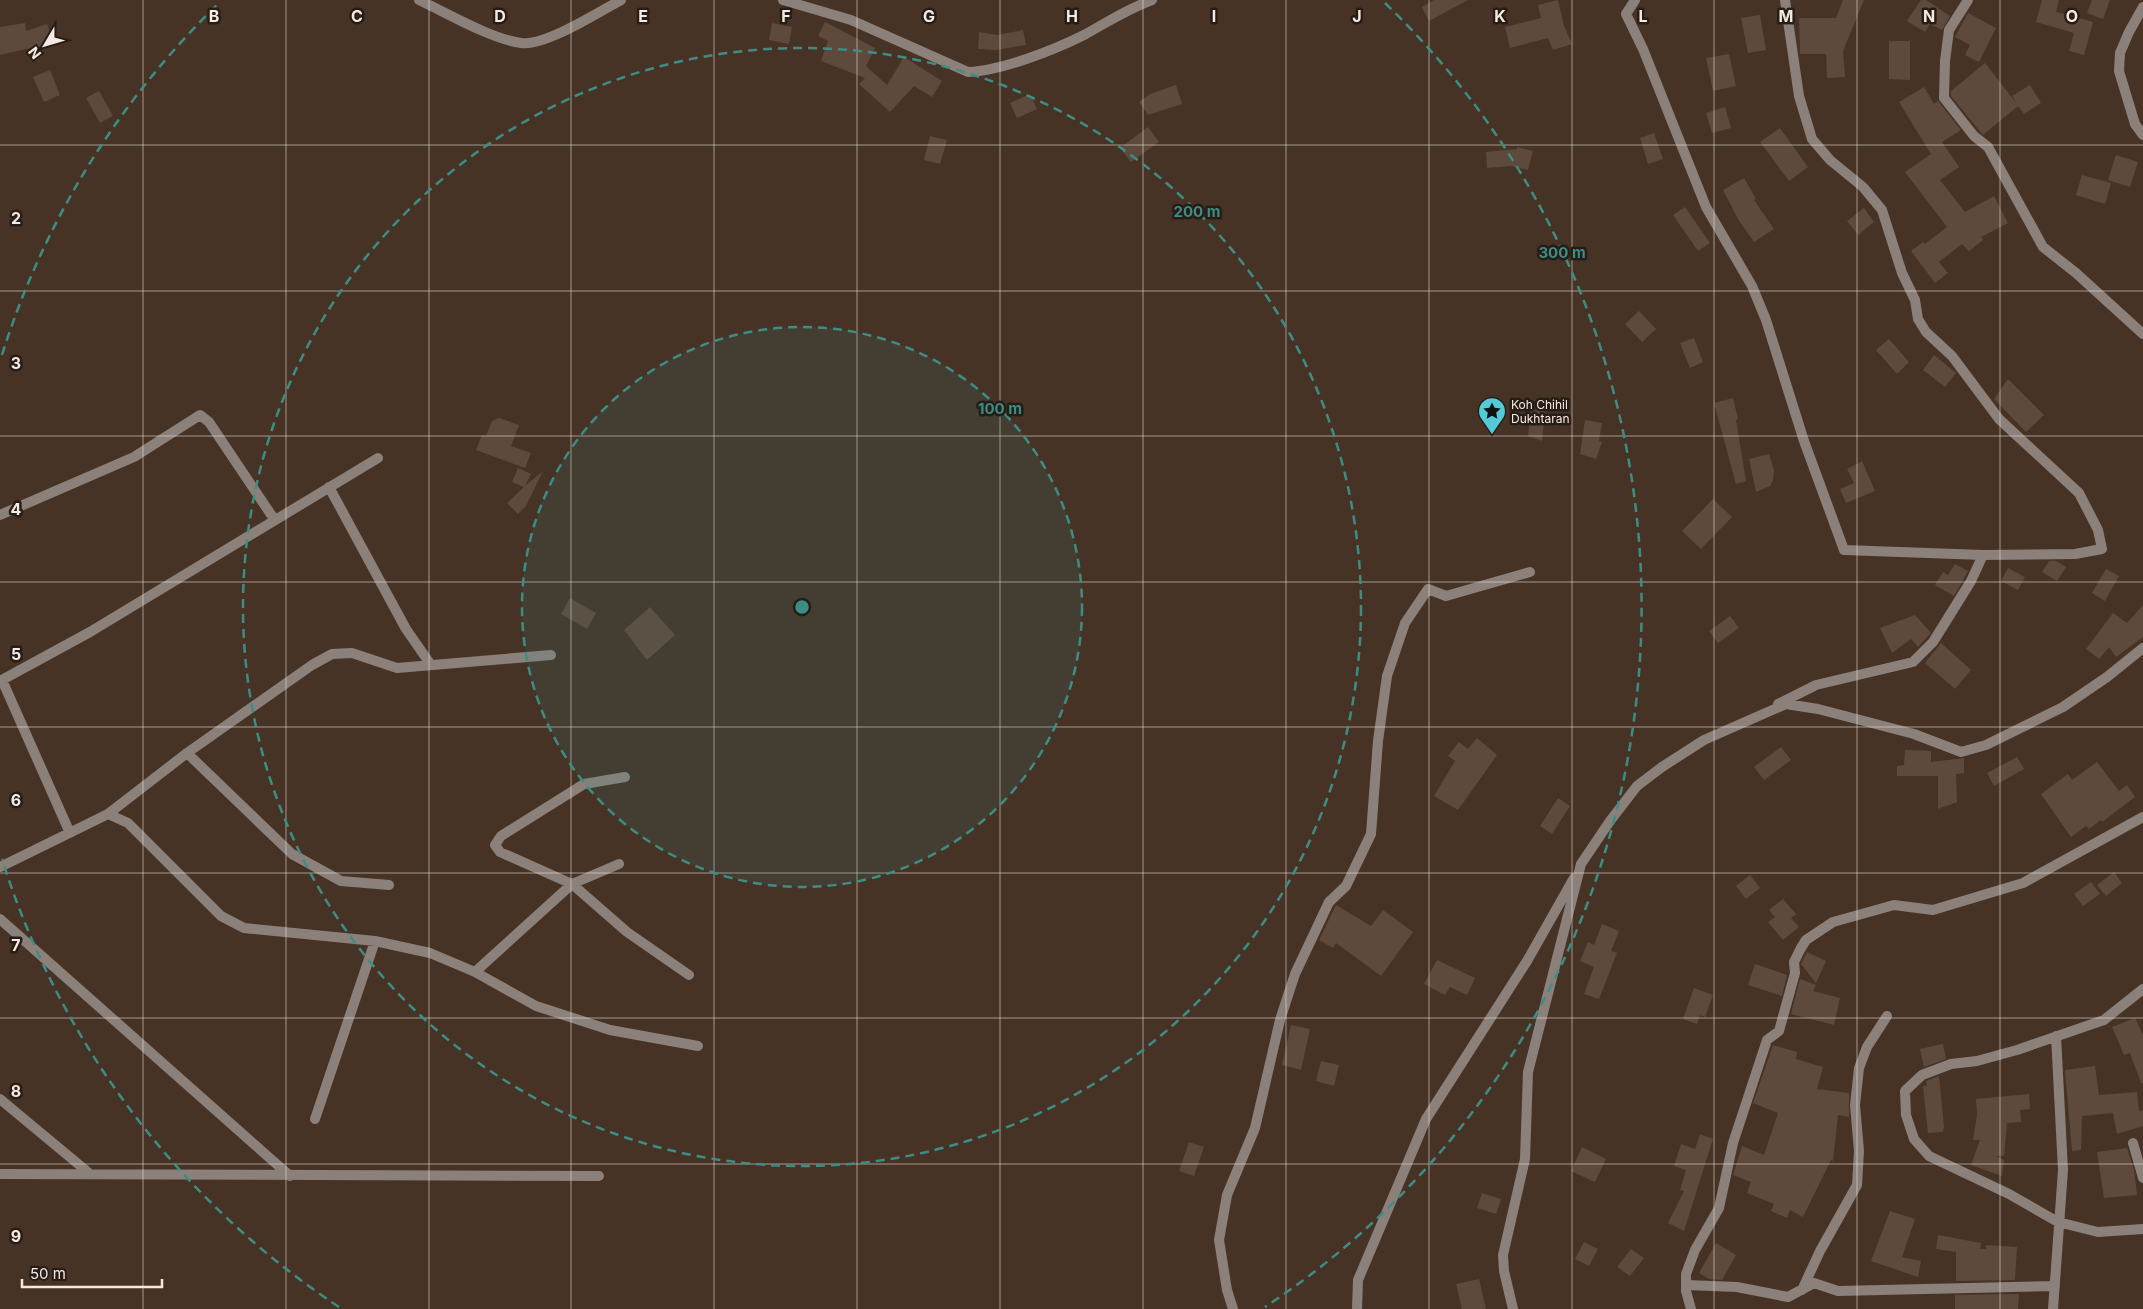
<svg xmlns="http://www.w3.org/2000/svg" width="2143" height="1309" font-family="Inter,sans-serif">
<style>
.building{fill:#5e4a3d}
.lines{fill:none;stroke-linecap:round;stroke-linejoin:round}
.street{stroke:#8b817a;stroke-width:10}
.grid{fill:none;stroke:#f5e9e1;stroke-width:1;stroke-opacity:0.55}
.ring{fill:none;stroke:#3d8d85;stroke-width:2.5;stroke-dasharray:9 6}
.labels{text-anchor:middle;dominant-baseline:central;stroke-width:5;stroke-linejoin:round;paint-order:stroke}
.poi-label{font-size:12px;fill:#f5e9e1;stroke:#261d17;text-anchor:start}
.grid-label{font-size:16px;text-anchor:middle;font-weight:bold;fill:#f5e9e1;stroke:#261d17;stroke-width:5;stroke-linejoin:round;paint-order:stroke}
.centre{fill:#3d8d85;stroke:#261d17;stroke-width:2.5}
.ring-label{font-size:15px;text-anchor:middle;font-weight:bold;fill:#3d8d85;stroke:#261d17;stroke-width:5;stroke-linejoin:round;paint-order:stroke}
</style>
<rect width="100%" height="100%" fill="#463326"/>
<path class="building" d="M 1434,0 L 1468,0 L 1429,21 L 1422,7 Z
M 1558,0 L 1564,26 L 1572,44 L 1553,50 L 1548,38 L 1510,48 L 1505,27 L 1541,18 L 1538,5 Z
M 1843,0 L 1864,0 L 1843,51 L 1845,77 L 1827,78 L 1826,54 L 1800,54 L 1799,18 L 1836,18 Z
M 1921,0 L 1926,0 L 1950,16 L 1942,30 L 1930,24 L 1925,32 L 1907,21 Z
M 2042,0 L 2059,0 L 2056,12 L 2093,22 L 2084,55 L 2069,51 L 2074,33 L 2036,22 Z
M 2092,0 L 2110,0 L 2103,19 L 2087,13 Z
M 1968,13 L 1996,28 L 1979,62 L 1965,55 L 1970,45 L 1955,37 Z
M 1760,15 L 1766,50 L 1748,53 L 1741,18 Z
M 825,22 L 875,48 L 866,66 L 887,85 L 904,57 L 942,81 L 932,97 L 914,86 L 890,112 L 859,84 L 865,78 L 821,61 L 828,41 L 818,36 Z
M 25,23 L 26,31 L 47,24 L 54,44 L 32,52 L 30,48 L 0,55 L 0,27 Z
M 772,23 L 792,27 L 789,44 L 769,40 Z
M 1023,30 L 1026,45 L 996,50 L 978,49 L 979,32 L 997,35 Z
M 1889,41 L 1910,41 L 1910,80 L 1889,79 Z
M 1729,54 L 1736,86 L 1713,91 L 1706,58 Z
M 1985,63 L 2017,104 L 2012,96 L 2030,85 L 2041,103 L 2024,114 L 2018,106 L 1983,135 L 1951,96 L 1951,91 Z
M 50,70 L 60,95 L 44,102 L 33,77 Z
M 1176,85 L 1182,104 L 1148,115 L 1139,102 L 1150,94 Z
M 1924,87 L 1934,104 L 1938,101 L 1961,130 L 1942,142 L 1959,167 L 1940,180 L 1965,212 L 1994,196 L 2008,223 L 1981,237 L 1983,240 L 1969,251 L 1962,244 L 1939,262 L 1948,273 L 1935,283 L 1911,251 L 1923,242 L 1925,244 L 1947,227 L 1905,172 L 1931,154 L 1899,102 Z
M 99,91 L 113,116 L 100,123 L 86,98 Z
M 1030,94 L 1037,109 L 1017,118 L 1010,103 Z
M 1725,107 L 1731,128 L 1712,133 L 1706,113 Z
M 1148,127 L 1159,142 L 1131,162 L 1120,148 Z
M 1780,128 L 1808,167 L 1789,181 L 1760,142 Z
M 1654,133 L 1663,159 L 1648,164 L 1640,138 Z
M 930,136 L 947,140 L 940,164 L 924,160 Z
M 1517,147 L 1533,151 L 1528,170 L 1511,166 L 1487,168 L 1486,152 L 1517,149 Z
M 2116,155 L 2138,162 L 2130,187 L 2108,180 Z
M 2082,175 L 2111,183 L 2105,204 L 2076,195 Z
M 1744,178 L 1756,199 L 1754,200 L 1774,229 L 1754,242 L 1738,219 L 1723,190 Z
M 1685,207 L 1710,243 L 1698,251 L 1673,215 Z
M 1864,208 L 1874,222 L 1858,235 L 1847,221 Z
M 1639,311 L 1656,329 L 1642,342 L 1625,324 Z
M 1694,338 L 1703,362 L 1690,368 L 1680,343 Z
M 1889,339 L 1909,362 L 1897,374 L 1876,350 Z
M 1934,355 L 1956,373 L 1945,387 L 1923,370 Z
M 2008,379 L 2044,415 L 2026,432 L 1994,399 Z
M 1733,398 L 1738,419 L 1736,420 L 1746,481 L 1736,484 L 1714,403 Z
M 1531,410 L 1545,411 L 1542,441 L 1528,436 Z
M 499,418 L 519,425 L 511,446 L 531,453 L 525,468 L 476,450 L 482,435 L 486,436 L 492,421 Z
M 1585,420 L 1602,423 L 1599,441 L 1602,442 L 1596,459 L 1580,454 Z
M 1769,454 L 1774,470 L 1773,480 L 1770,486 L 1756,492 L 1749,459 Z
M 1862,461 L 1875,491 L 1846,503 L 1840,489 L 1854,483 L 1847,469 Z
M 518,468 L 531,474 L 525,486 L 543,471 L 526,506 L 518,514 L 507,503 L 524,487 L 512,482 Z
M 1713,499 L 1732,517 L 1701,549 L 1682,531 Z
M 2049,561 L 2056,561 L 2066,567 L 2057,581 L 2042,572 Z
M 1955,564 L 1968,571 L 1954,596 L 1935,585 L 1943,572 L 1948,575 Z
M 2008,568 L 2025,577 L 2018,590 L 2001,581 Z
M 2106,569 L 2119,576 L 2105,601 L 2092,593 Z
M 570,598 L 596,613 L 587,629 L 561,614 Z
M 2143,605 L 2143,637 L 2116,657 L 2109,647 L 2099,659 L 2086,649 L 2113,613 L 2127,623 Z
M 650,607 L 675,635 L 647,660 L 624,630 Z
M 1915,615 L 1931,633 L 1918,647 L 1911,639 L 1892,653 L 1880,628 Z
M 1730,616 L 1739,628 L 1718,643 L 1709,631 Z
M 1941,643 L 1971,670 L 1955,689 L 1925,663 Z
M 1477,738 L 1497,755 L 1458,810 L 1434,796 L 1455,761 L 1448,756 L 1459,742 L 1468,749 Z
M 1781,747 L 1791,760 L 1764,780 L 1754,767 Z
M 1905,750 L 1931,751 L 1931,762 L 1964,758 L 1964,773 L 1956,774 L 1957,802 L 1938,809 L 1938,776 L 1897,776 L 1897,766 L 1904,765 Z
M 2017,757 L 2024,769 L 1994,786 L 1987,773 Z
M 2097,762 L 2119,791 L 2127,785 L 2135,797 L 2102,822 L 2101,820 L 2089,829 L 2086,826 L 2071,837 L 2041,794 L 2068,774 L 2072,780 Z
M 1558,798 L 1570,806 L 1552,834 L 1540,826 Z
M 2114,872 L 2122,883 L 2106,896 L 2097,885 Z
M 1750,875 L 1760,888 L 1746,899 L 1736,886 Z
M 2091,882 L 2100,894 L 2083,906 L 2074,894 Z
M 1783,899 L 1796,914 L 1791,918 L 1799,927 L 1783,940 L 1768,922 L 1775,917 L 1769,910 Z
M 1336,905 L 1371,926 L 1383,910 L 1413,932 L 1381,976 L 1336,943 L 1333,948 L 1319,940 Z
M 1602,924 L 1619,931 L 1611,951 L 1617,953 L 1599,999 L 1584,994 L 1594,967 L 1580,961 L 1588,942 L 1594,945 Z
M 1807,952 L 1826,961 L 1816,983 L 1801,964 Z
M 1437,960 L 1475,978 L 1467,995 L 1450,987 L 1445,995 L 1424,984 Z
M 1755,964 L 1787,975 L 1782,996 L 1748,985 Z
M 1800,979 L 1816,985 L 1813,991 L 1840,998 L 1834,1025 L 1791,1014 Z
M 1694,988 L 1713,995 L 1705,1017 L 1700,1015 L 1697,1024 L 1683,1019 Z
M 2135,1018 L 2143,1035 L 2143,1083 L 2141,1083 L 2130,1053 L 2124,1055 L 2112,1027 Z
M 1291,1025 L 1310,1029 L 1301,1070 L 1282,1065 Z
M 1943,1044 L 1946,1059 L 1924,1067 L 1920,1049 Z
M 1773,1045 L 1797,1052 L 1796,1059 L 1823,1067 L 1817,1089 L 1849,1093 L 1849,1117 L 1838,1115 L 1833,1161 L 1831,1160 L 1803,1217 L 1790,1210 L 1787,1218 L 1771,1211 L 1774,1204 L 1747,1193 L 1751,1182 L 1733,1175 L 1742,1146 L 1764,1155 L 1778,1113 L 1753,1103 Z
M 1321,1061 L 1339,1065 L 1334,1086 L 1316,1081 Z
M 2095,1066 L 2099,1095 L 2137,1092 L 2139,1111 L 2143,1110 L 2143,1126 L 2117,1134 L 2113,1113 L 2082,1116 L 2081,1150 L 2072,1151 L 2065,1070 Z
M 1939,1076 L 1944,1127 L 1943,1132 L 1928,1133 L 1923,1086 L 1927,1086 L 1926,1081 Z
M 2029,1094 L 2030,1109 L 2020,1110 L 2021,1122 L 2007,1123 L 2004,1156 L 1996,1156 L 2004,1160 L 2002,1176 L 1971,1165 L 1980,1140 L 1973,1140 L 1977,1115 L 1976,1099 Z
M 1700,1134 L 1713,1139 L 1684,1231 L 1668,1223 L 1684,1191 L 1680,1190 L 1686,1170 L 1674,1166 L 1681,1144 L 1695,1149 Z
M 1189,1142 L 1204,1147 L 1194,1176 L 1179,1171 Z
M 1582,1147 L 1606,1159 L 1595,1182 L 1571,1171 Z
M 2127,1148 L 2134,1170 L 2137,1195 L 2104,1198 L 2097,1152 Z
M 1482,1193 L 1501,1199 L 1496,1214 L 1477,1208 Z
M 1890,1211 L 1915,1219 L 1902,1257 L 1921,1261 L 1918,1277 L 1871,1261 Z
M 1938,1235 L 1981,1243 L 1980,1249 L 1986,1249 L 1986,1245 L 2017,1247 L 2015,1280 L 1956,1281 L 1956,1252 L 1936,1249 Z
M 1584,1242 L 1598,1249 L 1589,1266 L 1575,1259 Z
M 1716,1243 L 1736,1255 L 1722,1280 L 1709,1279 L 1699,1273 Z
M 1631,1249 L 1644,1258 L 1630,1276 L 1617,1267 Z
M 1479,1279 L 1486,1309 L 1462,1309 L 1456,1284 Z
M 2019,1294 L 2018,1309 L 1955,1309 L 1955,1295 Z"/>
<g class="lines">
<path class="street" d="M 419,0 C 447,13 491,39 521,43 C 544,47 599,12 621,0
M 783,0 L 851,20 L 968,72 C 1001,71 1054,50 1084,35 C 1108,22 1125,10 1152,0
M 1635,0 L 1626,14 L 1643,49 L 1706,207 L 1752,286 L 1766,320 L 1804,441 L 1844,550 L 1983,555
M 1968,0 L 1949,30 L 1945,61 L 1944,98 L 1974,136 L 1988,147 L 2043,247 L 2076,273 L 2143,334
M 2143,7 L 2129,32 L 2120,53 L 2119,71 L 2135,124 L 2143,135
M 329,487 L 406,629 L 431,665
M 0,515 L 134,457 L 200,415 L 209,422 L 274,519
M 2,680 L 70,833
M 0,681 L 90,632 L 378,458
M 1778,704 L 1816,685 L 1913,662 L 1933,642 L 1971,581 L 1983,555 L 2075,554 L 2102,549 L 2098,530 L 2079,493 L 1999,419 L 1952,356 L 1926,332 L 1918,319 L 1915,300 L 1902,273 L 1882,210 L 1863,187 L 1830,160 L 1812,139 L 1799,96 L 1785,0
M 187,753 L 292,854 L 341,881 L 389,885
M 625,777 L 584,784 L 501,836 L 495,845 L 500,852 L 572,884 L 627,932 L 689,975
M 108,814 L 187,753 L 312,665 L 332,654 L 352,653 L 397,668 L 551,655
M 0,867 L 108,814 L 128,823 L 221,916 L 244,928 L 375,941 L 430,953 L 475,972 L 536,1006 L 610,1030 L 698,1046
M 0,919 L 290,1176
M 475,972 L 572,884 L 619,864
M 2143,989 L 2104,1020 L 2017,1050 L 1977,1061 L 1951,1064 L 1922,1075 L 1905,1091 L 1906,1115 L 1914,1139 L 1929,1156 L 2009,1194 L 2058,1222 L 2098,1232 L 2143,1229
M 0,1099 L 89,1173
M 315,1119 L 375,941
M 2133,1143 L 2143,1178
M 0,1174 L 599,1176
M 1686,1285 L 1737,1287 L 1788,1297 L 1814,1283 L 1838,1291 L 2055,1286
M 1802,1290 L 1820,1251 L 1857,1185 L 1859,1151 L 1855,1105 L 1859,1068 L 1867,1047 L 1887,1016
M 1233,1309 L 1227,1290 L 1219,1240 L 1227,1195 L 1255,1128 L 1280,1020 L 1295,974 L 1329,902 L 1346,886 L 1371,834 L 1378,741 L 1387,676 L 1405,623 L 1428,589 L 1446,596 L 1530,572
M 1357,1309 L 1358,1280 L 1426,1119 L 1527,961 L 1574,878
M 1513,1309 L 1504,1271 L 1503,1255 L 1525,1159 L 1528,1072 L 1581,864 L 1610,821 L 1637,786 L 1662,767 L 1704,740 L 1786,704 L 1818,709 L 1914,734 L 1961,752 L 1986,745 L 2063,707 L 2107,677 L 2143,648
M 1691,1309 L 1686,1291 L 1686,1274 L 1695,1250 L 1719,1208 L 1733,1143 L 1767,1040 L 1779,1031 L 1795,973 L 1794,962 L 1801,948 L 1806,940 L 1833,922 L 1894,905 L 1933,910 L 2023,883 L 2143,817
M 2053,1309 L 2063,1170 L 2056,1036"/>
</g>
<path class="grid" d="M 143,0 L 143,1309M 286,0 L 286,1309M 429,0 L 429,1309M 571,0 L 571,1309M 714,0 L 714,1309M 857,0 L 857,1309M 1000,0 L 1000,1309M 1143,0 L 1143,1309M 1286,0 L 1286,1309M 1429,0 L 1429,1309M 1572,0 L 1572,1309M 1714,0 L 1714,1309M 1857,0 L 1857,1309M 2000,0 L 2000,1309M 0,145 L 2143,145M 0,291 L 2143,291M 0,436 L 2143,436M 0,582 L 2143,582M 0,727 L 2143,727M 0,873 L 2143,873M 0,1018 L 2143,1018M 0,1164 L 2143,1164"/>
<circle cx="802" cy="607" r="280" fill="#3d8d85" fill-opacity=".12"/>
<g class="ring">
<circle cx="802" cy="607" r="280"/>
<circle cx="802" cy="607" r="559"/>
<path d="M339 1307A839 839 0 0 1 2 859M2 355A839 839 0 0 1 219 3M1385 3A839 839 0 0 1 1265 1307"/>
</g>
<defs>
<g id="sight-pin" transform="scale(1.4375)"><path d="M0 17L-7.5 6A9.5 9.5 0 1 1 7.5 6Z" fill="#52cbd7" stroke="#261d17"/><path d="M0-6L1.8-2.2L6-1.7L2.9 1.2L3.7 5.4L0 3.3L-3.7 5.4L-2.9 1.2L-6-1.7L-1.8-2.2Z" fill="#111"/></g>
</defs>
<g fill-rule="evenodd">
<use href="#sight-pin" x="1492" y="411"/>
</g>
<g class="labels">
<g class="poi-label">
<text x="1511" y="404">Koh Chihil<tspan x="1511" dy="14">Dukhtaran</tspan></text>
</g>
</g>
<g class="grid-label">
<text x="214" y="22">B</text>
<text x="357" y="22">C</text>
<text x="500" y="22">D</text>
<text x="643" y="22">E</text>
<text x="786" y="22">F</text>
<text x="929" y="22">G</text>
<text x="1072" y="22">H</text>
<text x="1214" y="22">I</text>
<text x="1357" y="22">J</text>
<text x="1500" y="22">K</text>
<text x="1643" y="22">L</text>
<text x="1786" y="22">M</text>
<text x="1929" y="22">N</text>
<text x="2072" y="22">O</text>
<text x="16" y="224">2</text>
<text x="16" y="369">3</text>
<text x="16" y="515">4</text>
<text x="16" y="660">5</text>
<text x="16" y="806">6</text>
<text x="16" y="951">7</text>
<text x="16" y="1097">8</text>
<text x="16" y="1242">9</text>
</g>
<circle cx="802" cy="607" r="8" class="centre"/>
<g class="ring-label">
<text x="1197" y="217">200 m</text>
<text x="1562" y="258">300 m</text>
<text x="1000" y="414">100 m</text>
</g>
<g transform="translate(45 45) rotate(232)" stroke="#261d17" stroke-width="4" paint-order="stroke">
<path d="M0-4L9 19L0 12L-9 19Z" fill="#f5e9e1"/>
<text y="-8" font-size="14" font-weight="bold" text-anchor="middle" fill="#f5e9e1">N</text>
</g>
<path d="M22 1279v8h140v-8" fill="none" stroke="#f5e9e1" stroke-width="2.5"/>
<text x="30" y="1279" font-size="15" fill="#f5e9e1" stroke="#261d17" stroke-width="4" paint-order="stroke">50 m</text>
</svg>
